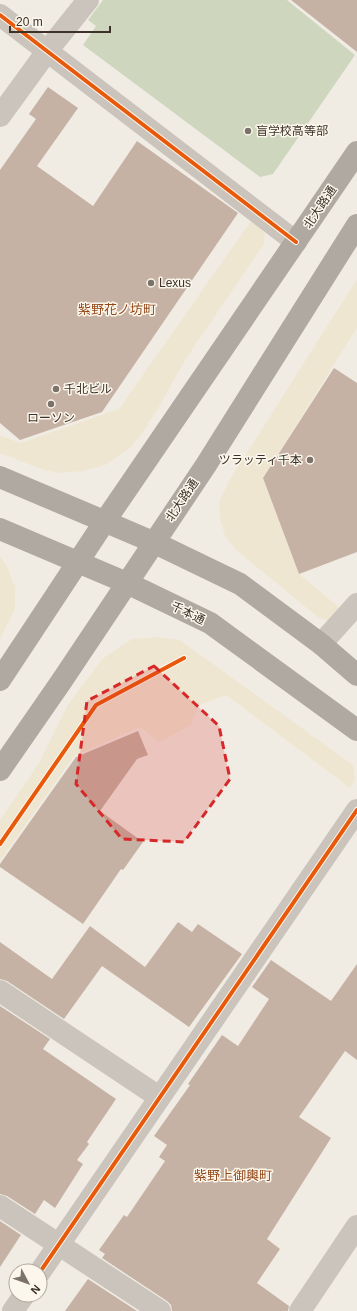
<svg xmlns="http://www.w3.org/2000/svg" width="357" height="1311" font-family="Arial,'Noto Sans JP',sans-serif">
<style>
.green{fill:#ced7bd}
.plaza{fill:#efe6d2}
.building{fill:#c6b2a4}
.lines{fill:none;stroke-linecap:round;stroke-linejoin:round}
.minor{stroke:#cac4bc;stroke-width:22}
.major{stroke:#afa9a1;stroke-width:22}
.cycleway-casing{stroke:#fcf7ec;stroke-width:6}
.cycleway{stroke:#e8590c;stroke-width:4}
.marked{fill:#d62828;fill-opacity:0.2;stroke:#d62828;stroke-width:3;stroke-dasharray:8 5;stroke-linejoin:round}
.poi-dot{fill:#7b736a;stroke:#fcf7ec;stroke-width:1.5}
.labels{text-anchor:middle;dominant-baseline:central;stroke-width:3;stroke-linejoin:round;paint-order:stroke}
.poi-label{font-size:12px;fill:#3c3229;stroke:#fcf7ec;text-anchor:start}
.street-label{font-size:12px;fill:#3c3229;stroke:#fcf7ec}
.neighbourhood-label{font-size:13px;fill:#94481a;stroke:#fcf7ec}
</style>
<rect width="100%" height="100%" fill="#f0ece4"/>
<path class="green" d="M 103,0 L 287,0 L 355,55 L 273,174 L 260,177 L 83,45 L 96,26 L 88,20 Z"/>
<path class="plaza" d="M 253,218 L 261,225 L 265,236 L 264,244 L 185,360 L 160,405 L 143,432 L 130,448 L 105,465 L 83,471 L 59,473 L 44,470 L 0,453 L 0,435 L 20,443 L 119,409 Z
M 357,279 L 357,328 L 263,478 L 299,574 L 341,609 L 335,616 L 327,620 L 319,618 L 236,550 L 225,536 L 220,518 L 219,502 L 229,481 Z
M 0,556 L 7,566 L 15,587 L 15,609 L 0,639 Z
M 159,637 L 180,640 L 353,765 L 355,779 L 350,788 L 226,695 L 198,706 L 191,725 L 159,742 L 140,727 L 74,756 L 0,861 L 0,820 L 39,763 L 67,706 L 102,659 L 132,639 Z"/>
<path class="building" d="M 291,0 L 357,0 L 357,52 Z
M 48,87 L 78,108 L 37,166 L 93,206 L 137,141 L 238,213 L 102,412 L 20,440 L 0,423 L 0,170 L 36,119 L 29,114 Z
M 334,368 L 357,383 L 357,552 L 299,574 L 263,478 Z
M 138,731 L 148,755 L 137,759 L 100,811 L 143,842 L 123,870 L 121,869 L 83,924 L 0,867 L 0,864 L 76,757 Z
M 178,922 L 192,932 L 198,924 L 242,954 L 189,1027 L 102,966 L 64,1019 L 7,981 L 0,979 L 0,942 L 52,979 L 90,926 L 145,967 Z
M 271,960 L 331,1001 L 357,964 L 357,1060 L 345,1051 L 299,1117 L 331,1138 L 267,1239 L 280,1249 L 257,1283 L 289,1306 L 288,1311 L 172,1311 L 171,1305 L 167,1301 L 102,1258 L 105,1254 L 99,1250 L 124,1215 L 127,1217 L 165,1161 L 159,1157 L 167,1145 L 154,1136 L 190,1085 L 188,1084 L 222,1035 L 238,1046 L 269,999 L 252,987 Z
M 0,1006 L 50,1039 L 43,1049 L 116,1099 L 87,1142 L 89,1144 L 77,1160 L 83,1164 L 55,1208 L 44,1200 L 35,1214 L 7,1196 L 0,1194 Z
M 0,1221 L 21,1235 L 0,1267 Z
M 88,1279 L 137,1311 L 65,1311 Z"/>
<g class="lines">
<path class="minor" d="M 0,15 L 296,242
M 0,116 L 48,50 L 88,0
M 321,644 L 357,604
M 0,991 L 159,1097
M 0,1206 L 160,1311
M 40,1272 L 357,810
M 13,1311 L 24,1295
M 300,1311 L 357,1226"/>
<path class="major" d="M 0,477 L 153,542 L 240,584 L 321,644 L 357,675
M 0,529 L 127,583 L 210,623 L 357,730
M 0,680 L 105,521 L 357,152
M 0,770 L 61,682 L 206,465 L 357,225"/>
<g class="cycleway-casing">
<path id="cycleway" d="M 0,15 L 296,242
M 0,844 L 96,705 L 184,658
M 40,1272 L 357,810"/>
</g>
<use href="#cycleway" class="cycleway"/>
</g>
<path class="marked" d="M 154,666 L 219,726 L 230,779 L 184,842 L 122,839 L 76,784 L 87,701 Z"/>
<g class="poi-dot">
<circle cx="248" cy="131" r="4"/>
<circle cx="151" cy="283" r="4"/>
<circle cx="56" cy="389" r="4"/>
<circle cx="51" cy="404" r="4"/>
<circle cx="310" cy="460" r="4"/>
</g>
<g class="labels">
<g class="poi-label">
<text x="256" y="131">盲学校高等部</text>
<text x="159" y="283">Lexus</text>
<text x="64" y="389">千北ビル</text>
<text x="51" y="418" text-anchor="middle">ローソン</text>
<text x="302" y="460" text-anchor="end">ツラッティ千本</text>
</g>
<g class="street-label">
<text transform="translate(320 207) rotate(-56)">北大路通</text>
<text transform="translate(182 500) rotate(-56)">北大路通</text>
<text transform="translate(188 613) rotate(26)">千本通</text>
</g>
<g class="neighbourhood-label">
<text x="117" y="309">紫野花ノ坊町</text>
<text x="233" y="1175">紫野上御輿町</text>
</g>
</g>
<g transform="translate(28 1283) rotate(131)"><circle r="19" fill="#fcf7ec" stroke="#afa89e"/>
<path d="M0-3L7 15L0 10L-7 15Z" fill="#7b736a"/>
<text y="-6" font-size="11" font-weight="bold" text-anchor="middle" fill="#3c3229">N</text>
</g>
<path d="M10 26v6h100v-6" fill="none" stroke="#3c3229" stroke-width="2"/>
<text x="16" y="26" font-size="12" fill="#3c3229" stroke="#fcf7ec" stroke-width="3" paint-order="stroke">20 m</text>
</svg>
